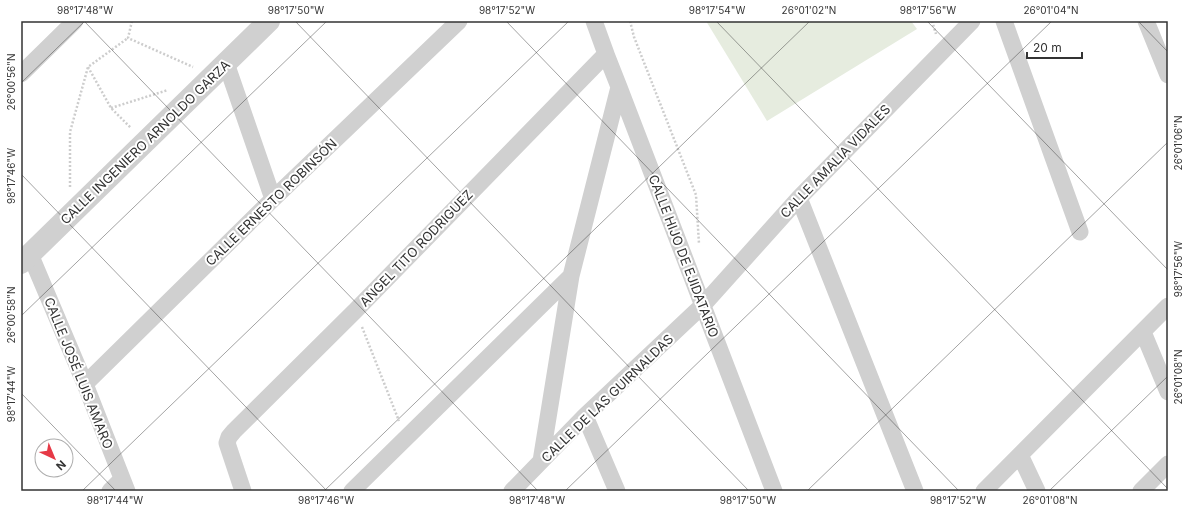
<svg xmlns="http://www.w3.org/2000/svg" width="1189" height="512" font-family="Inter,sans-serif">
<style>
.green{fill:#e6ecdf}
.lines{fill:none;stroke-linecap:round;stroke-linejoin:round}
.path{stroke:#cdcdcd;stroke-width:2.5;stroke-dasharray:2 2;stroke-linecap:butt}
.minor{stroke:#d0d0d0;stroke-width:17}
.tertiary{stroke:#d0d0d0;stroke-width:22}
.ticks{fill:none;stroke:#333;stroke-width:1;stroke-opacity:0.45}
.labels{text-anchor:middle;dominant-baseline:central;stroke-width:4;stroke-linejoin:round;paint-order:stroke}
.street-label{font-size:13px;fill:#333;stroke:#fff}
.neatline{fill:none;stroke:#333;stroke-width:1.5}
.ticks-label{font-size:10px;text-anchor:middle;fill:#333}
</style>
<rect width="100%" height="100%" fill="#fff"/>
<path class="green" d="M 706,21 L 911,21 L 917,29 L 767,121 Z"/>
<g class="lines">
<path class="path" d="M 132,21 L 128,38 L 193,67
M 630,21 L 634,37 L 696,195 L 699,244
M 932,21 L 936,34
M 88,67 L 111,108 L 131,128
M 111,108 L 168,90
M 70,187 L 70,132 L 88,67 L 128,38
M 362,327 L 399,421"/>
<path class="minor" d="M 594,21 L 606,54 L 619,87 L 774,491
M 1004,21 L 1080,232
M 1146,21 L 1168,75
M 226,63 L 273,199
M 21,74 L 75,21
M 799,198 L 915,491
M 30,254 L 85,384 L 127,491
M 1143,332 L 1168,392
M 85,384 L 273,199 L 459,21
M 585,416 L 617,491
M 1020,455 L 1037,491
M 541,461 L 571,276 L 619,87
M 110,491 L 122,479
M 243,491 L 227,443 L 229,437 L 234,431 L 356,310 L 606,54
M 352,491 L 571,276
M 512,491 L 585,416 L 703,305 L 799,198 L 972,21
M 984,491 L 1168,306
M 1141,491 L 1168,464"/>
<path class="tertiary" d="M 21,263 L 269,21"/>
</g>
<path class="ticks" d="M 84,21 L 538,491M 295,21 L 749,491M 506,21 L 959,491M 716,21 L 1168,489M 927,21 L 1168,270M 1138,21 L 1168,52M 21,83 L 85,21M 21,174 L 327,491M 21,316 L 327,21M 21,393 L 116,491M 82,491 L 569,21M 324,491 L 810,21M 565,491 L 1052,21M 807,491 L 1168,142M 1049,491 L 1168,376"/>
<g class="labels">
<g class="street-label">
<text transform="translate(145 142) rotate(-44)">CALLE INGENIERO ARNOLDO GARZA</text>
<text transform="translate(835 161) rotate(-46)">CALLE AMALIA VIDALES</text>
<text transform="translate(271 202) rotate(-44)">CALLE ERNESTO ROBINSÓN</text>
<text transform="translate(416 248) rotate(-46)">ANGEL TITO RODRIGUEZ</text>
<text transform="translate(684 256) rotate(69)">CALLE HIJO DE EJIDATARIO</text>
<text transform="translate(79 373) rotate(68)">CALLE JOSÉ LUIS AMARO</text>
<text transform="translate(607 398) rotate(-44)">CALLE DE LAS GUIRNALDAS</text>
</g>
</g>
<rect width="1189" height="512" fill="none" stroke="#ffffff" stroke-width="44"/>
<g transform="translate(54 458) rotate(136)"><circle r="19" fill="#ffffff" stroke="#adadad"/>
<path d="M0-3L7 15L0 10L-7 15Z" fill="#e63946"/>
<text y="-6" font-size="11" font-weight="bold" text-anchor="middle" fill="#333333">N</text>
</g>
<path d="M1027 52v6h55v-6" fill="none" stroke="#333333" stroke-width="2"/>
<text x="1033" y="52" font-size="12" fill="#333333" stroke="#ffffff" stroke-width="3" paint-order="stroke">20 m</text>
<rect x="22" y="22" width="1145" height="468" class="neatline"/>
<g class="ticks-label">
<text x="85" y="14">98°17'48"W</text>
<text x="296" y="14">98°17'50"W</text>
<text x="507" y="14">98°17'52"W</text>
<text x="717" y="14">98°17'54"W</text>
<text x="809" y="14">26°01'02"N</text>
<text x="928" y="14">98°17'56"W</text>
<text x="1051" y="14">26°01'04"N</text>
<text transform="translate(11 82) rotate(-90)" y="4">26°00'56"N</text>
<text transform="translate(1178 143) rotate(-90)" y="4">26°01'06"N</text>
<text transform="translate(11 176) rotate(-90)" y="4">98°17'46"W</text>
<text transform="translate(1178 269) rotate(-90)" y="4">98°17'56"W</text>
<text transform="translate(11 315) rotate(-90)" y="4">26°00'58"N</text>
<text transform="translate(1178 377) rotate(-90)" y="4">26°01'08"N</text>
<text transform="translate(11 394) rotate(-90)" y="4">98°17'44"W</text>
<text x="115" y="504">98°17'44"W</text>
<text x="326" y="504">98°17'46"W</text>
<text x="537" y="504">98°17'48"W</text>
<text x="748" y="504">98°17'50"W</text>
<text x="958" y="504">98°17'52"W</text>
<text x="1050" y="504">26°01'08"N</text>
</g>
</svg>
